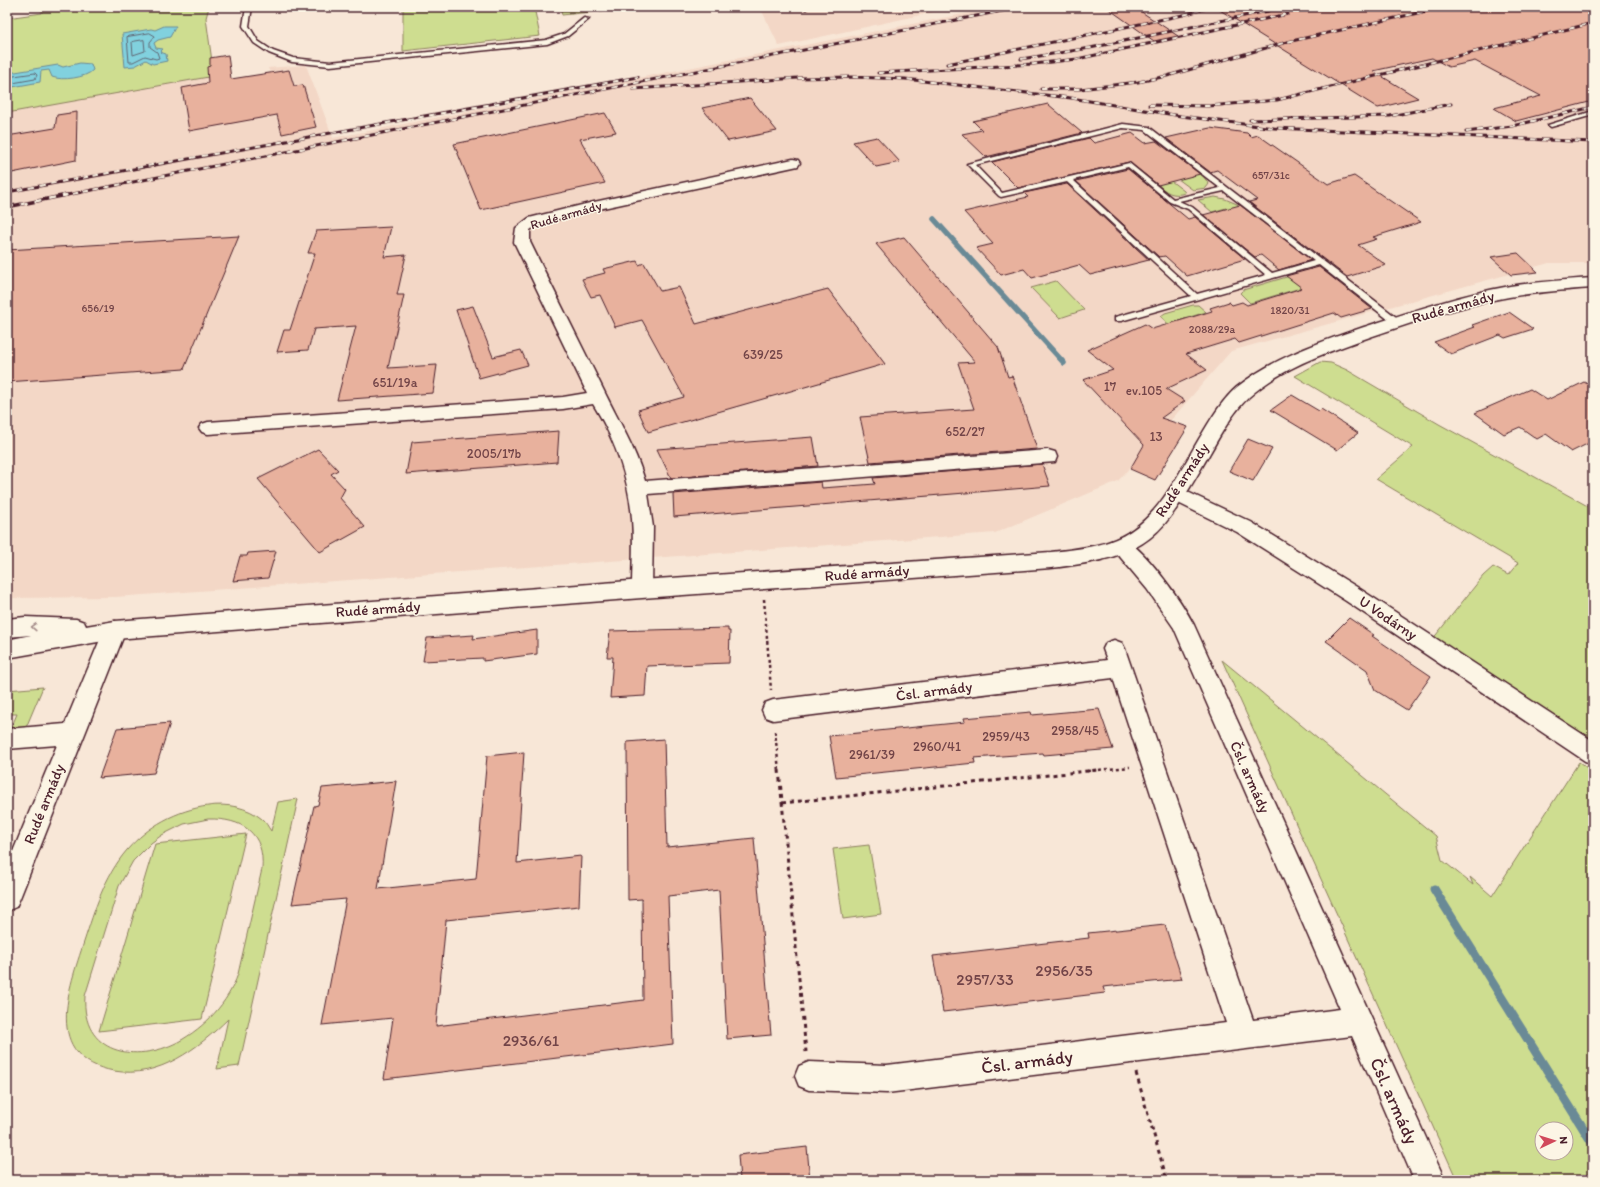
<svg xmlns="http://www.w3.org/2000/svg" width="1600" height="1187" font-family="Itim,sans-serif">
<style>
.built{fill:#f3d7c6}
.green{fill:#cedd90;stroke:#8c7e5e;fill-rule:evenodd}
.water{fill:#81d1de;stroke:#6b8a96}
.lines{fill:none;stroke-linecap:round;stroke-linejoin:round}
.shore{stroke:#606673;stroke-width:1}
.stream-far1{stroke:#6b8a96;stroke-width:5.5}
.stream{stroke:#6b8a96;stroke-width:9}
.building{fill:#e8b19d;stroke:#4a1f2b}
.lane-casing{stroke:#4a1f2b;stroke-width:3}
.street-casing{stroke:#4a1f2b;stroke-width:3}
.secondary-casing{stroke:#4a1f2b;stroke-width:3}
.path-far1{stroke:#4a1f2b;stroke-width:2.5;stroke-dasharray:3 3;stroke-linecap:butt}
.path{stroke:#4a1f2b;stroke-width:3;stroke-dasharray:4 4;stroke-linecap:butt}
.lane{fill:#fcf5e5;fill-rule:evenodd}
.street{fill:#fcf5e5;fill-rule:evenodd}
.secondary{fill:#fcf5e5;fill-rule:evenodd}
.rail-far1-casing{stroke:#4a1f2b;stroke-width:3}
.rail-casing{stroke:#4a1f2b;stroke-width:3.5}
.rail-far1{stroke:#fcf5e5;stroke-width:2;stroke-dasharray:5.5;stroke-linecap:butt}
.rail{stroke:#fcf5e5;stroke-width:2.5;stroke-dasharray:7;stroke-linecap:butt}
.oneway{stroke:#a38a88}
.labels{text-anchor:middle;dominant-baseline:central;stroke-width:3;stroke-linejoin:round;paint-order:stroke}
.far-number-label{font-size:11px;fill:#724448}
.far-street-label{font-size:13px;fill:#4a1f2b;stroke:#fcf5e5}
.number-label{font-size:13px;fill:#724448}
.street-label{font-size:15px;fill:#4a1f2b;stroke:#fcf5e5}
.near-number-label{font-size:16px;fill:#724448}
.near-street-label{font-size:18px;fill:#4a1f2b;stroke:#fcf5e5}
</style>
<rect width="100%" height="100%" fill="#f8e7d7"/>
<filter id="ink" filterUnits="userSpaceOnUse"><feTurbulence type="fractalNoise" baseFrequency=".025" numOctaves="2"/><feDisplacementMap in="SourceGraphic" scale="8" xChannelSelector="R" yChannelSelector="G"/><feConvolveMatrix kernelMatrix="1 2 1 2 8 2 1 2 1" color-interpolation-filters="sRGB"/></filter>
<g filter="url(#ink)">
<path class="built" d="M 760,7 L 957,7 L 779,46 Z
M 999,7 L 1593,7 L 1593,263 L 1549,263 L 1231,351 L 1118,481 L 995,533 L 115,597 L 7,598 L 7,112 L 214,76 L 230,79 L 270,72 L 268,68 L 306,65 L 333,138 Z"/>
<path class="green" d="M 42,7 L 209,7 L 206,18 L 214,76 L 7,113 L 7,18 L 42,13 Z
M 403,7 L 534,7 L 540,36 L 403,51 Z
M 560,7 L 637,7 L 562,15 Z
M 1200,172 L 1209,184 L 1206,188 L 1193,190 L 1178,179 Z
M 1171,181 L 1184,191 L 1185,193 C 1173,197 1165,192 1158,184 Z
M 1215,197 L 1225,199 L 1237,204 L 1299,252 L 1301,259 C 1295,266 1281,269 1273,266 L 1292,260 L 1226,208 L 1212,212 L 1198,200 Z
M 1310,270 L 1323,271 L 1334,278 L 1250,303 L 1240,293 L 1243,290 Z
M 1056,281 L 1084,310 L 1060,318 L 1031,288 Z
M 1193,305 L 1198,305 L 1206,312 L 1168,324 L 1161,316 L 1165,313 Z
M 1320,362 L 1331,363 L 1347,370 L 1439,424 L 1593,509 L 1593,743 L 1436,639 L 1434,637 L 1436,635 L 1483,576 L 1493,567 L 1508,575 L 1518,563 L 1376,479 L 1413,447 L 1295,376 Z
M 1222,660 L 1436,836 L 1442,860 L 1473,885 L 1470,877 L 1492,896 L 1579,762 L 1593,772 L 1593,1180 L 1457,1180 ZM 1542,1129 L 1566,1129 L 1566,1153 L 1542,1153 Z
M 43,687 L 25,730 L 13,730 L 11,728 L 17,714 L 7,714 L 7,690 Z
M 298,799 L 239,1066 L 217,1069 L 228,1019 C 198,1048 159,1079 114,1071 C 42,1058 69,988 84,942 C 95,909 104,877 127,850 C 148,826 177,810 208,806 C 226,803 248,807 262,819 C 266,822 268,827 271,831 L 278,802 ZM 208,819 C 242,818 265,833 262,869 L 238,974 C 228,1003 205,1027 178,1042 C 135,1064 81,1054 85,996 L 119,886 L 133,861 L 151,843 L 162,835 L 184,824 Z
M 246,834 L 202,1019 L 99,1031 L 155,844 Z
M 869,845 L 881,914 L 843,919 L 833,849 Z"/>
<path class="water" d="M 164,26 L 176,26 L 170,37 L 158,40 L 154,43 L 156,48 L 163,49 L 160,52 L 166,54 L 167,61 L 153,64 L 146,60 L 135,66 L 125,67 L 122,34 L 151,29 L 155,30 Z
M 80,63 L 91,64 L 93,70 C 86,78 62,81 52,77 L 49,70 L 41,71 L 40,82 L 7,88 L 7,74 L 9,73 L 58,65 L 63,67 Z"/>
<g class="lines">
<path class="shore" d="M 150,33 L 155,36 L 150,42 L 150,47 L 157,52 L 159,58 L 156,59 L 145,56 L 133,62 L 129,62 L 127,37 Z
M 144,40 L 145,51 L 133,55 L 132,42 Z
M 7,77 L 35,73 L 37,75 L 35,79 L 7,84"/>
<path class="stream-far1" d="M 934,219 L 1064,363"/>
<path class="stream" d="M 1434,889 L 1593,1144"/>
</g>
<path class="building" d="M 1106,7 L 1134,7 L 1178,36 L 1154,41 Z
M 1215,7 L 1577,7 L 1593,15 L 1593,101 L 1516,121 L 1494,108 L 1541,96 L 1475,61 L 1449,67 L 1432,58 L 1373,71 L 1418,98 L 1378,108 Z
M 228,55 L 231,79 L 289,70 L 294,86 L 303,85 L 316,127 L 282,134 L 277,115 L 189,131 L 182,88 L 208,83 L 207,67 L 210,66 L 210,58 Z
M 750,98 L 777,131 L 728,141 L 702,108 Z
M 1048,104 L 1082,133 L 986,157 L 962,134 L 982,130 L 973,121 Z
M 77,112 L 76,160 L 7,174 L 7,136 L 55,128 L 57,115 Z
M 605,113 L 616,132 L 580,139 L 605,183 L 481,210 L 454,144 Z
M 1210,128 L 1247,133 L 1251,137 L 1258,135 L 1328,184 L 1354,176 L 1421,222 L 1373,237 L 1377,239 L 1358,245 L 1386,265 L 1347,277 L 1249,202 L 1257,200 L 1217,170 L 1210,172 L 1166,138 Z
M 1132,133 L 1145,143 L 1156,141 L 1200,174 L 1158,185 L 1129,162 L 1018,188 L 992,162 L 1089,138 L 1094,143 Z
M 877,137 L 900,162 L 876,167 L 853,142 Z
M 1128,169 L 1188,219 L 1195,217 L 1245,259 L 1187,276 L 1165,256 L 1159,257 L 1076,181 Z
M 1067,184 L 1149,260 L 1090,275 L 1079,265 L 1032,278 L 1024,269 L 1001,275 L 976,248 L 993,244 L 964,212 L 1028,197 L 1024,193 Z
M 1240,205 L 1311,260 L 1279,270 L 1261,255 L 1255,257 L 1203,215 Z
M 391,227 L 384,257 L 406,255 L 397,295 L 404,295 L 388,368 L 437,365 L 433,393 L 337,400 L 356,326 L 314,329 L 308,350 L 277,352 L 284,330 L 290,330 L 315,253 L 308,253 L 316,231 Z
M 239,236 L 184,369 L 7,382 L 7,250 Z
M 904,237 L 998,347 L 1008,377 L 1012,376 L 1037,449 L 870,462 L 860,417 L 974,409 L 958,363 L 975,362 L 876,244 Z
M 1518,253 L 1538,272 L 1511,275 L 1491,257 Z
M 637,261 L 639,265 L 644,263 L 660,291 L 679,287 L 696,324 L 828,289 L 885,364 L 648,432 L 638,410 L 684,397 L 642,320 L 615,327 L 600,295 L 591,297 L 582,279 L 605,273 L 603,269 Z
M 1319,267 L 1372,309 L 1341,318 L 1334,313 L 1239,343 L 1235,339 L 1186,354 L 1207,370 L 1166,389 L 1185,401 L 1161,418 L 1188,427 L 1155,480 L 1130,469 L 1144,445 L 1083,380 L 1113,370 L 1087,350 L 1145,324 L 1152,329 L 1212,311 L 1210,308 L 1229,302 L 1232,305 L 1242,302 L 1247,305 L 1302,288 L 1286,276 Z
M 473,306 L 493,357 L 521,350 L 528,365 L 479,378 L 456,310 Z
M 1509,312 L 1533,329 L 1505,338 L 1500,335 L 1451,354 L 1434,342 L 1475,327 L 1472,325 Z
M 1584,382 L 1593,387 L 1593,441 L 1571,452 L 1546,434 L 1537,439 L 1520,427 L 1504,434 L 1475,413 L 1530,389 L 1547,400 Z
M 1292,395 L 1319,411 L 1321,409 L 1358,433 L 1337,450 L 1271,410 Z
M 559,431 L 557,462 L 406,474 L 412,442 Z
M 813,437 L 818,466 L 671,478 L 657,449 Z
M 1248,439 L 1272,449 L 1253,481 L 1229,471 Z
M 318,449 L 338,470 L 331,474 L 345,489 L 340,498 L 365,527 L 320,552 L 258,479 Z
M 1042,464 L 1050,486 L 674,517 L 673,494 L 821,482 L 822,488 L 875,484 L 873,478 Z
M 276,551 L 268,578 L 233,581 L 240,556 L 247,556 L 248,553 Z
M 1349,618 L 1374,635 L 1372,636 L 1431,676 L 1407,710 L 1375,690 L 1367,670 L 1326,641 Z
M 728,628 L 728,631 L 730,631 L 729,663 L 647,666 L 645,696 L 610,698 L 613,657 L 607,657 L 610,631 Z
M 537,630 L 537,654 L 483,661 L 483,658 L 423,661 L 427,638 L 474,635 L 473,639 Z
M 1099,709 L 1113,749 L 1044,755 L 1043,753 L 974,758 L 975,763 L 836,777 L 829,736 L 965,722 L 964,718 L 1031,712 L 1032,715 Z
M 170,723 L 154,773 L 99,778 L 117,728 Z
M 664,739 L 667,847 L 754,838 L 771,1035 L 727,1039 L 719,890 L 668,896 L 673,1044 L 384,1079 L 393,1018 L 322,1025 L 346,899 L 292,904 L 314,806 L 318,805 L 322,788 L 396,781 L 378,889 L 476,879 L 487,756 L 524,752 L 517,863 L 581,856 L 579,906 L 446,920 L 436,1026 L 643,1000 L 642,899 L 628,900 L 627,742 Z
M 1165,925 L 1182,979 L 1103,987 L 1105,993 L 943,1012 L 933,956 L 1089,938 L 1088,933 Z
M 807,1147 L 810,1180 L 740,1180 L 738,1155 Z"/>
<g class="lines">
<g class="lane-casing">
<path id="lane" d="M 246,7 L 252,7 L 249,26 L 258,41 L 273,51 L 293,58 L 330,62 L 546,40 L 564,34 L 584,18 L 589,19 L 568,36 L 547,44 L 330,66 L 292,62 L 269,53 L 254,43 L 243,26 Z
M 800,7 L 809,7 L 806,9 Z
M 1593,111 L 1593,115 L 1551,127 L 1548,125 Z
M 1123,124 L 1149,127 L 1400,320 L 1400,324 L 1394,324 L 1319,265 L 1121,321 L 1115,321 L 1115,317 L 1191,296 L 1067,182 L 1001,197 L 999,196 L 967,164 ZM 1123,128 L 1145,130 L 1220,188 L 1173,199 L 1129,163 L 1002,193 L 975,165 ZM 1128,167 L 1170,202 L 1188,209 L 1266,275 L 1197,294 L 1073,180 ZM 1224,191 L 1314,261 L 1272,273 L 1192,207 L 1179,201 Z"/>
</g>
<g class="street-casing">
<path id="street" d="M 793,159 L 798,160 L 800,163 L 798,166 L 594,210 L 539,224 L 530,230 L 530,242 C 554,291 579,340 603,389 C 618,420 635,447 645,481 L 1048,450 L 1055,452 L 1057,457 L 1055,462 L 648,494 L 653,527 L 652,589 L 649,595 L 642,597 L 635,595 L 632,589 C 632,566 634,542 632,519 C 629,478 614,438 593,404 L 563,409 L 208,434 L 202,432 L 199,428 L 202,424 L 208,422 L 563,397 L 587,393 L 514,242 L 516,228 L 529,218 L 594,202 Z
M 1177,487 L 1251,522 L 1360,589 L 1593,741 L 1593,764 L 1585,761 L 1346,601 L 1237,532 L 1170,499 L 1167,494 L 1170,489 Z
M 1121,538 C 1143,545 1183,603 1194,625 L 1445,1180 L 1414,1180 L 1352,1036 L 887,1093 L 809,1090 L 799,1086 L 795,1076 L 799,1066 L 809,1062 L 887,1065 L 1226,1023 L 1113,678 L 773,720 L 765,717 L 762,710 L 765,703 L 773,700 L 1107,660 L 1103,649 L 1106,643 L 1114,640 L 1122,643 L 1125,649 L 1253,1020 L 1340,1009 L 1174,628 L 1147,589 L 1111,546 L 1114,541 Z
M 115,621 L 123,624 L 126,630 L 20,898 L 16,907 L 7,911 L 7,866 L 57,745 L 7,749 L 7,729 L 65,724 L 104,630 L 107,624 Z"/>
</g>
<g class="secondary-casing">
<path id="secondary" d="M 1593,278 L 1593,288 C 1565,290 1537,292 1509,297 C 1462,305 1415,322 1370,337 C 1328,352 1282,367 1249,397 C 1232,413 1221,434 1210,453 C 1162,537 1151,557 1051,568 L 642,598 L 115,639 L 7,658 L 7,640 L 31,635 L 7,637 L 7,619 L 25,617 L 76,619 L 84,622 L 86,626 L 115,621 L 642,580 L 1051,552 C 1070,550 1090,548 1108,542 C 1155,527 1176,478 1199,439 C 1210,421 1221,401 1237,387 C 1273,358 1318,343 1361,328 C 1410,312 1459,295 1510,286 C 1537,282 1565,280 1593,278 Z"/>
</g>
<path class="path-far1" d="M 764,599 L 771,690
M 775,731 L 779,771
M 1087,771 L 1130,767"/>
<path class="path" d="M 779,770 L 806,1052
M 782,803 L 1097,770
M 1136,1073 L 1167,1180"/>
<use href="#lane" class="lane"/>
<use href="#street" class="street"/>
<use href="#secondary" class="secondary"/>
<g class="rail-far1-casing">
<path id="rail-far1" d="M 1021,59 L 1090,48 L 1268,11
M 947,64 L 1183,15 L 1211,7
M 878,73 L 1034,64 L 1077,59 L 1288,14
M 633,89 L 798,78 L 852,77 L 905,79 L 1071,98 L 1181,116 L 1274,128 L 1593,142
M 1041,89 L 1080,89 L 1138,82 L 1167,76 L 1287,42 L 1445,7
M 1149,105 L 1209,106 L 1277,100 L 1593,23
M 1250,120 L 1390,116 L 1451,104
M 1466,132 L 1512,126 L 1593,107
M 7,192 C 217,152 428,117 638,77
M 62,196 L 1022,7"/>
</g>
<g class="rail-casing">
<path id="rail" d="M 7,207 L 67,195"/>
</g>
<use href="#rail-far1" class="rail-far1"/>
<use href="#rail" class="rail"/>
</g>
<defs><path id="oneway-chevron" d="M-2-3.5L2.5 0L-2 3.5" fill="none" stroke-width="1.6" stroke-linecap="round" stroke-linejoin="round"/></defs>
<use class="oneway" href="#oneway-chevron" transform="translate(34 627) rotate(-178)"/>
</g>
<g class="labels">
<g class="far-number-label">
<text x="1271" y="175">657/31c</text>
<text x="98" y="308">656/19</text>
<text x="1290" y="310">1820/31</text>
<text x="1212" y="329">2088/29a</text>
</g>
<g class="far-street-label">
<text transform="translate(566 215) rotate(-16)">Rudé armády</text>
</g>
<g class="number-label">
<text x="763" y="354">639/25</text>
<text x="395" y="382">651/19a</text>
<text x="1110" y="386">17</text>
<text x="1144" y="390">ev.105</text>
<text x="965" y="431">652/27</text>
<text x="1156" y="436">13</text>
<text x="494" y="453">2005/17b</text>
<text x="1075" y="730">2958/45</text>
<text x="1006" y="736">2959/43</text>
<text x="937" y="746">2960/41</text>
<text x="872" y="754">2961/39</text>
</g>
<g class="street-label">
<text transform="translate(1453 307) rotate(-16)">Rudé armády</text>
<text transform="translate(1182 480) rotate(-57)">Rudé armády</text>
<text transform="translate(867 573) rotate(-4)">Rudé armády</text>
<text transform="translate(378 609) rotate(-4)">Rudé armády</text>
<text transform="translate(1388 618) rotate(34)">U Vodárny</text>
<text transform="translate(934 691) rotate(-7)">Čsl. armády</text>
<text transform="translate(1250 777) rotate(66)">Čsl. armády</text>
<text transform="translate(44 804) rotate(-68)">Rudé armády</text>
</g>
<g class="near-number-label">
<text x="1064" y="970">2956/35</text>
<text x="985" y="979">2957/33</text>
<text x="531" y="1040">2936/61</text>
</g>
<g class="near-street-label">
<text transform="translate(1027 1062) rotate(-7)">Čsl. armády</text>
<text transform="translate(1394 1101) rotate(66)">Čsl. armády</text>
</g>
</g>
<rect width="1600" height="1187" fill="none" stroke="#fcf5e5" stroke-width="24"/>
<rect x="12" y="12" width="1576" height="1163" fill="none" stroke="#4a1f2b" stroke-width="1.5" filter="url(#ink)"/>
<g transform="translate(1554 1141) rotate(86)"><circle r="19" fill="#fcf5e5" stroke="#b59f9b"/>
<path d="M0-3L7 15L0 10L-7 15Z" fill="#d1495b"/>
<text y="-6" font-size="11" font-weight="bold" text-anchor="middle" fill="#4a1f2b">N</text>
</g>
</svg>
